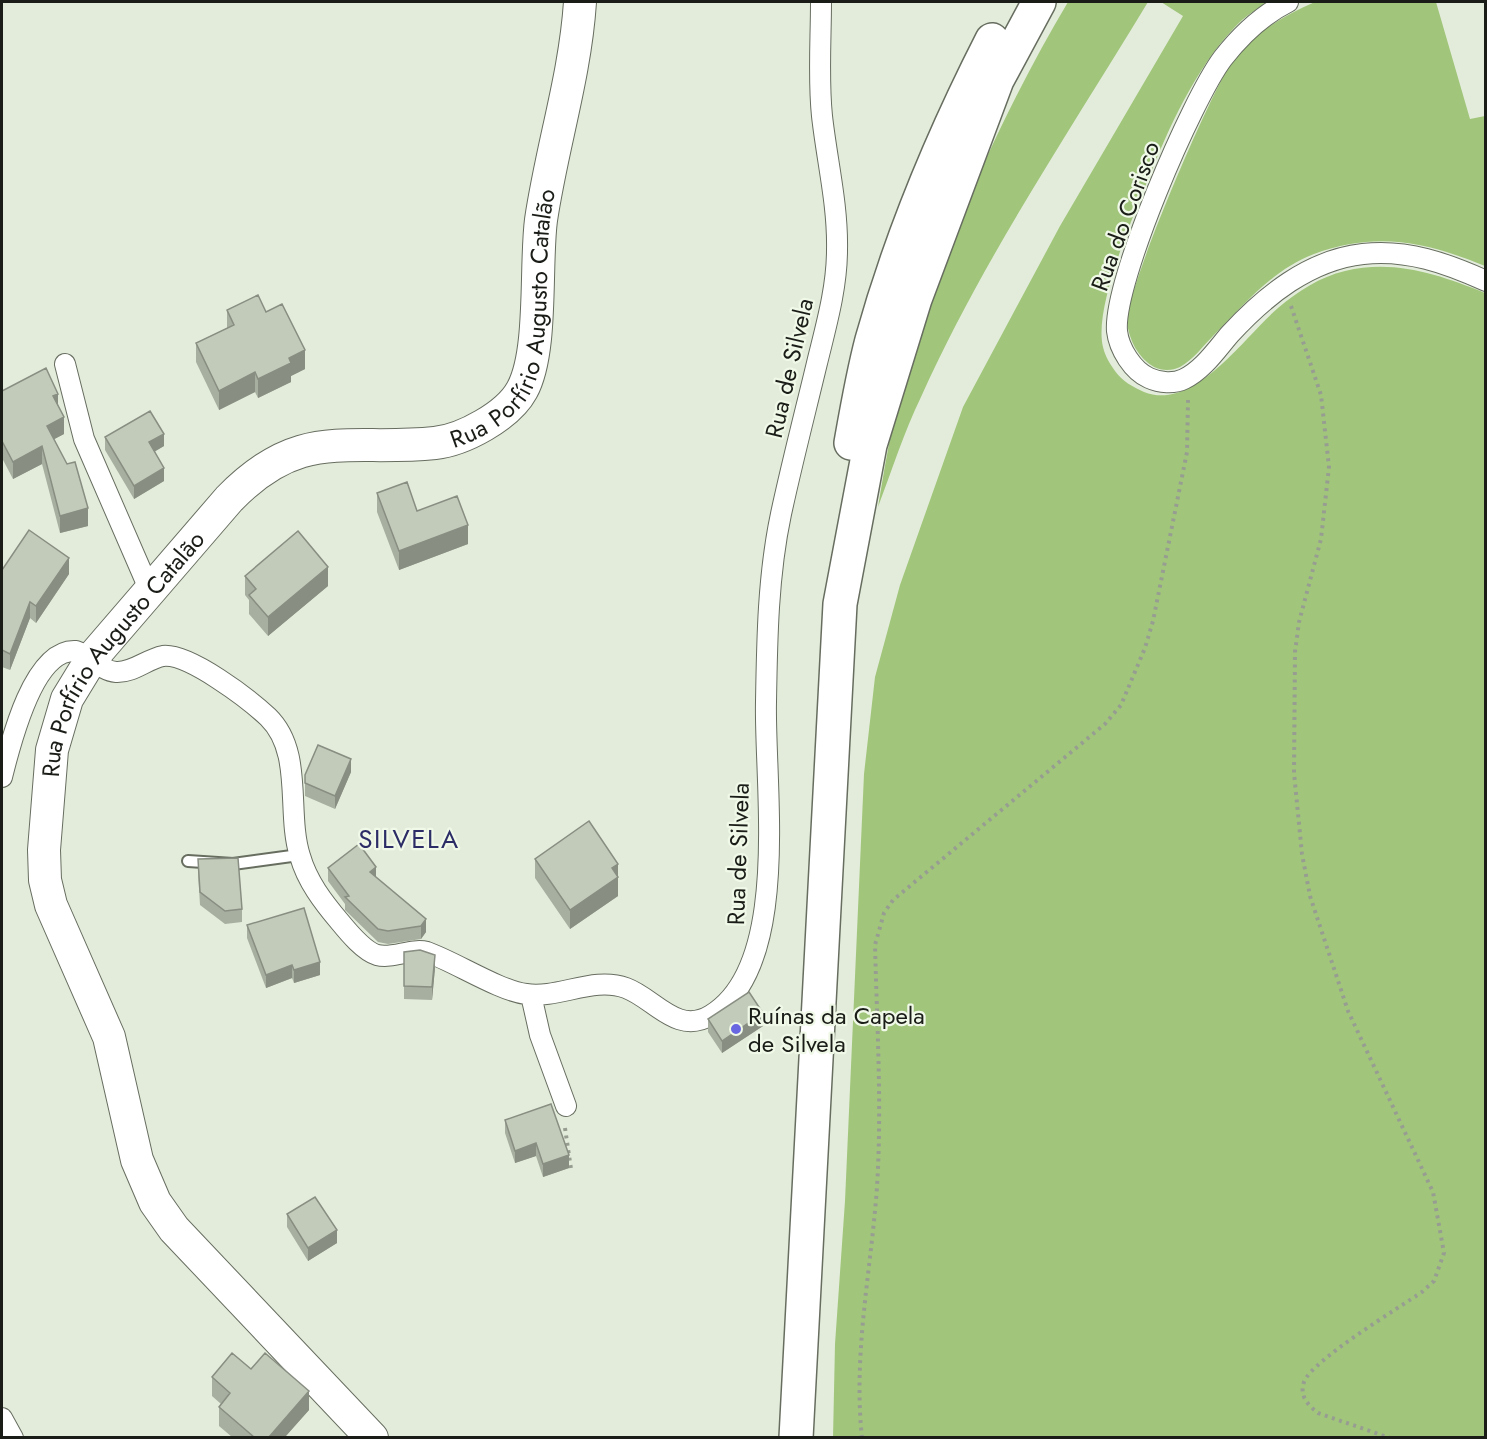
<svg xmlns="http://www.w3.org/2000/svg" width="1487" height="1439" font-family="Jost,sans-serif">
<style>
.green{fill:#a1c67b}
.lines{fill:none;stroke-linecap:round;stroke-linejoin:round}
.service-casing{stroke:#676e60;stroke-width:14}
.minor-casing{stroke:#676e60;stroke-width:22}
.primary-casing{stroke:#676e60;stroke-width:34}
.trunk-casing{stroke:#676e60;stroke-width:36}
.path{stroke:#979e91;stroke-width:4;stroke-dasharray:3 4.5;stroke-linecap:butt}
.service{stroke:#fff;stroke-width:10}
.minor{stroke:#fff;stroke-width:20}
.primary{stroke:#fff;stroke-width:32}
.trunk{stroke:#fff;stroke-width:33}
.wall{fill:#a7afa0}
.shaded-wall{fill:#888e82}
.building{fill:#c2cbba;stroke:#888e82;stroke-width:1.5}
.poi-dot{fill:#6866e0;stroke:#f0f9e8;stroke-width:2}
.labels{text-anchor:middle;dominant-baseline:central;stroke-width:4.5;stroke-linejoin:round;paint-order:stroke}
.street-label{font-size:24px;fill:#1a1d17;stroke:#f0f9e8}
.poi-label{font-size:24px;fill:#1a1d17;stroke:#f0f9e8;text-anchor:start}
.neighbourhood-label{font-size:26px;letter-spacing:1.5px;fill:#2c2c66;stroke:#f0f9e8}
</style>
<rect width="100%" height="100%" fill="#e3ecdb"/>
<path class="green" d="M 1068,2 L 1148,2 C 1070,131 983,259 921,397 C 904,432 892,470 878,507 C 887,453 896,399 913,347 C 952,226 1004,110 1068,2 Z
M 1161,2 L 1268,2 C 1260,7 1250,13 1242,20 C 1201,59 1173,118 1152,170 C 1136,210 1093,307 1103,347 C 1105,356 1110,364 1115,371 C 1122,381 1133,387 1144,392 C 1194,412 1244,337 1278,308 C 1298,291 1320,277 1345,271 C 1395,259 1440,275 1485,293 L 1485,1437 L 833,1438 L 835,1344 L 845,1201 L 864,774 L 875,677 L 900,585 L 963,407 L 1060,226 L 1183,16 Z
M 1315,2 L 1436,2 L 1470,119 L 1485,116 L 1485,266 C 1426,242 1377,231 1314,254 C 1272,270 1244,305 1213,336 C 1203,346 1193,360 1180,367 C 1172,371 1162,371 1154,367 C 1138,358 1129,340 1127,322 C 1125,292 1211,91 1232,62 C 1253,33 1283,16 1315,2 Z"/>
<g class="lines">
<g class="service-casing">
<path id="service" d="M 188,861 L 233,864 L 299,855"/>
</g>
<g class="minor-casing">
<path id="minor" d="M 1288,2 C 1262,15 1241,35 1223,58 C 1192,99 1113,282 1117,331 C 1119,349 1133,371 1149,378 C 1160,383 1174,384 1184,379 C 1203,370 1217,349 1230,334 C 1265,296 1309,260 1363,254 C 1407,249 1446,263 1486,281
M 65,364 L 84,439 L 150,591
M 2,777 C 10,745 33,648 76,651 C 89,655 101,671 116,672 C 133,673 147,659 163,656 C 189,653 250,700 268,717 C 304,752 286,812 300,856 C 307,881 323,902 340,922 C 349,933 364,951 377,955 C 393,959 411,948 427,952 C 455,962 500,991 526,994 C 559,999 593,976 626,988 C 654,998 677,1036 711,1015 C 792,966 764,784 766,702 C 767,639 768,575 781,514 C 792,463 805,413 817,363 C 826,326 837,288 837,250 C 838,205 827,161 822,116 C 818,78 821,40 821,2
M 531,995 L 540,1035 L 566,1106
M 2,1418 L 13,1438"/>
</g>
<g class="primary-casing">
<g id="primary">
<path id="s1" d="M 372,1438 L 174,1229 L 155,1202 L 137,1160 L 109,1037 L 51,905 L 45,880 L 44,850 L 52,750 L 67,699 L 92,658 L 229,499 C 301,425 347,452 435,443 C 463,440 508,416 522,390 C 543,352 535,266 541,220 C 552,146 575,77 580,2"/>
</g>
</g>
<g class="trunk-casing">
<path id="trunk" d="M 851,443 C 857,409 863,374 872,340 C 901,236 943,136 992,40
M 796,1438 L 840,604 L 870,445 L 915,299 L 997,80 L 1039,2"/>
</g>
<path class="path" d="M 1291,306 L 1321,395 L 1329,467 L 1321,539 L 1299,622 L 1295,652 L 1294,773 L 1302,854 L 1310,896 L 1348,1011 L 1433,1192 L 1444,1253 L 1434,1281 L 1422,1292 C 1400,1307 1311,1361 1304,1382 C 1299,1396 1308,1405 1318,1413 L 1390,1438
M 565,1128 L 571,1169
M 862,1438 C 853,1353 871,1271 877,1187 C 882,1107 877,1026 875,945 L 884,913 L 893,900 L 1105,724 L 1121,705 L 1145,648 L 1153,621 L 1187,452 L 1188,400"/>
<use href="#service" class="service"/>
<use href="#minor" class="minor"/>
<use href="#primary" class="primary"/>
<use href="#trunk" class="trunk"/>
</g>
<path class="wall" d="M 227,310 L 266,312 L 305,369 L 291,376 L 291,382 L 258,398 L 255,392 L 219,410 L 196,362 L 196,343 L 227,328 Z
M 2,391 L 58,404 L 64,434 L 54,439 L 88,526 L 60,533 L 42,464 L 13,479 L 2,458 Z
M 105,437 L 164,446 L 155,451 L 164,481 L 134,499 L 105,450 Z
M 377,493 L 417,511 L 468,544 L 399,570 L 377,512 Z
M 2,570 L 69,574 L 36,623 L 30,618 L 10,670 L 2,667 Z
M 245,576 L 328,586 L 268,636 L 249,614 L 249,600 L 245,595 Z
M 351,772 L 335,809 L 305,796 L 305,775 Z
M 198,859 L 242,909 L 242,922 L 225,924 L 200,905 L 198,872 Z
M 535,859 L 618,864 L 618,896 L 570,929 L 535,878 Z
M 328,868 L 376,877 L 426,932 L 421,939 L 388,944 L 378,942 L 345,910 L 345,904 L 328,881 Z
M 247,925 L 320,975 L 294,983 L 292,978 L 266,988 L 247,938 Z
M 404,952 L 435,968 L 432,1000 L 404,999 Z
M 708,1019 L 763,1026 L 722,1053 L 708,1032 Z
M 505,1120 L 569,1168 L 543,1177 L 536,1156 L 515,1163 L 505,1133 Z
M 287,1214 L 337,1243 L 308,1261 L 287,1227 Z
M 251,1369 L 309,1410 L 285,1437 L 232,1437 L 219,1426 L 219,1407 L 221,1404 L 212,1396 L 212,1377 Z"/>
<path class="shaded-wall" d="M 305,350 L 305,369 L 291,376 L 291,382 L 258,398 L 258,379 L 289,358 Z
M 255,372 L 255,392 L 219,410 L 219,391 Z
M 58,394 L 58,412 L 53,396 Z
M 64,417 L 64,434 L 47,443 L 47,426 Z
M 164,434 L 164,446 L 149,455 L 149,442 Z
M 42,446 L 42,464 L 13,479 L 13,462 Z
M 164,468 L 164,481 L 134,499 L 134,486 Z
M 88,508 L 88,526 L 60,533 L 60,516 Z
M 468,525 L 468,544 L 399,570 L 399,551 Z
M 69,558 L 69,574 L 36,623 L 36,606 Z
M 328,567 L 328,586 L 268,636 L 268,617 Z
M 30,602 L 30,618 L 10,670 L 10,654 Z
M 351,759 L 351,772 L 335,809 L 335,796 Z
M 618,864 L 618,896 L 570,929 L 570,910 L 612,868 Z
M 376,867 L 376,880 L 370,872 Z
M 426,919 L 426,932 L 421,939 L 421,926 Z
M 435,955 L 435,968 L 432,1000 L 432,987 Z
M 320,962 L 320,975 L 294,983 L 294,970 Z
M 292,965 L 292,978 L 266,988 L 266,975 Z
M 763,1013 L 763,1026 L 722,1053 L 722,1041 Z
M 536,1143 L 536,1156 L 515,1163 L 515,1151 Z
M 569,1155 L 569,1168 L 543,1177 L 543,1164 Z
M 337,1230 L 337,1243 L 308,1261 L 308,1248 Z
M 309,1391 L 309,1410 L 285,1437 L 269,1437 Z"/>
<path class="building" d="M 258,295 L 266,312 L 282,304 L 305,350 L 289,358 L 291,363 L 258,379 L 255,372 L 219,391 L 196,343 L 234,325 L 227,310 Z
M 46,368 L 58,394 L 53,396 L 64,417 L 47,426 L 67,464 L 75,462 L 88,508 L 60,516 L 42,446 L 13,462 L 2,441 L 2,391 Z
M 150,411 L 164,434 L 149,442 L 164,468 L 134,486 L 105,437 Z
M 407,482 L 417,511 L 457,496 L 468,525 L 399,551 L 377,493 Z
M 29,530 L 69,558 L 36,606 L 30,602 L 10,654 L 2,650 L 2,570 Z
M 298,531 L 328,567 L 268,617 L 249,595 L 256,589 L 245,576 Z
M 318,745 L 351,759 L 335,796 L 305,783 L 305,775 Z
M 589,821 L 618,864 L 612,868 L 618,877 L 570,910 L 535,859 Z
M 359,844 L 376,867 L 370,872 L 426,919 L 421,926 L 388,931 L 378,929 L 345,897 L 349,896 L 328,868 Z
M 238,858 L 242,909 L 225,911 L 200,892 L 198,859 Z
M 304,908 L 320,962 L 294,970 L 292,965 L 266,975 L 247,925 Z
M 420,950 L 435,955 L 432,987 L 404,986 L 404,952 Z
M 749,992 L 763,1013 L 722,1041 L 708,1019 Z
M 551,1104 L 569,1155 L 543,1164 L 536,1143 L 515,1151 L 505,1120 Z
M 315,1197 L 337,1230 L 308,1248 L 287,1214 Z
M 232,1353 L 251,1369 L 265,1353 L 309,1391 L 269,1437 L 254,1437 L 219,1407 L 230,1393 L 212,1377 Z"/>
<circle class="poi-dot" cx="736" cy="1029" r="6"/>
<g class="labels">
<g class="street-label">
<text transform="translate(1125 216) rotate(-70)">Rua do Corisco</text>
<text stroke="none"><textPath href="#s1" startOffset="1488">Rua Porfírio Augusto Catalão</textPath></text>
<text transform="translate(789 368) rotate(-77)">Rua de Silvela</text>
<text stroke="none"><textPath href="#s1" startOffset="912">Rua Porfírio Augusto Catalão</textPath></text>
<text transform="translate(738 854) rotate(-88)">Rua de Silvela</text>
</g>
<g class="poi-label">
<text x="748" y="1015">Ruínas da Capela<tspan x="748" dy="28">de Silvela</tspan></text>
</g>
<g class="neighbourhood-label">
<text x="409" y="839">SILVELA</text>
</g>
</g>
<rect width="1487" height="1439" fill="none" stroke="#1a1d17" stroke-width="6"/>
</svg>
